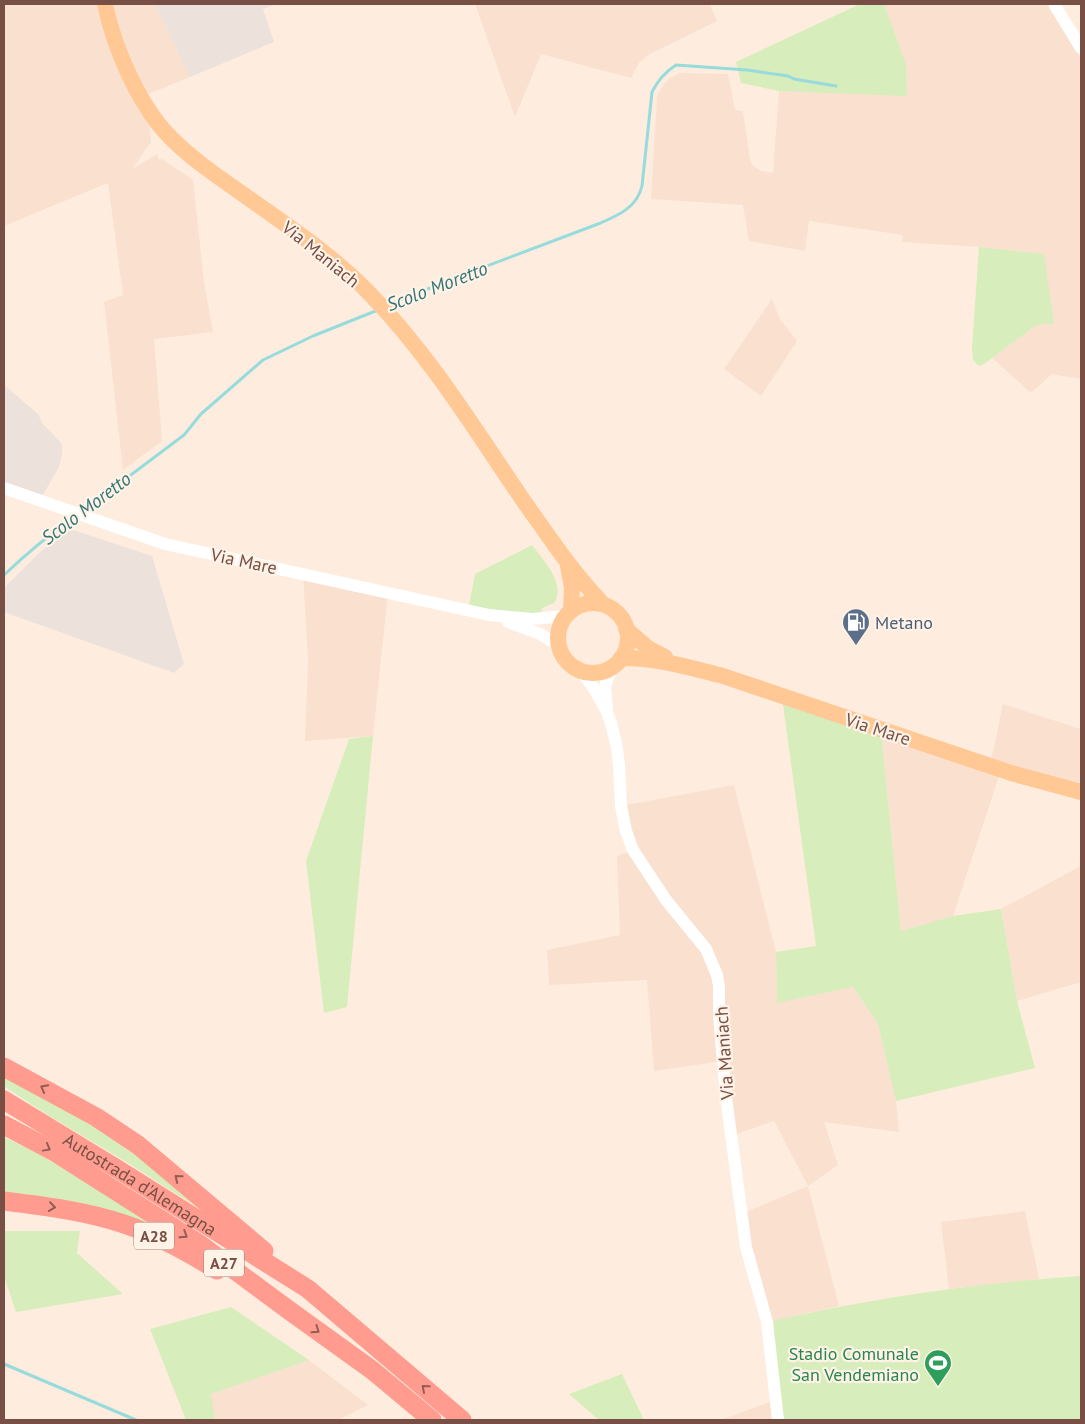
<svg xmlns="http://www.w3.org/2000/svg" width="1085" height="1424" font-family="'PT Sans',sans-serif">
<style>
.residential{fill:#f9e0cf}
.industrial{fill:#ece1db}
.green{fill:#d7edbc}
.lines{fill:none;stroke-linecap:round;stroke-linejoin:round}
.stream{stroke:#97dbdc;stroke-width:3}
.minor{stroke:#fff;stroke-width:12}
.major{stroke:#ffc895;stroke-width:16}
.highway{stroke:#ff9c8f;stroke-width:19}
.oneway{stroke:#925e53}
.labels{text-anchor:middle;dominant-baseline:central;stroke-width:4.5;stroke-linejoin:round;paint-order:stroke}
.shield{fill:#fff2e7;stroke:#a08075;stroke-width:1}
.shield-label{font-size:16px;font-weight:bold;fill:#774f44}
.street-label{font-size:18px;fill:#774f44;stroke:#fff2e7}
.service-label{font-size:18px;fill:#4e5e75;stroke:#fff2e7;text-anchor:start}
.leisure-label{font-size:18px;fill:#27864d;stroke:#fff2e7;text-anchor:end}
.water-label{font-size:19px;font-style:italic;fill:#347576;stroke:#fff2e7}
</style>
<rect width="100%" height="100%" fill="#feedde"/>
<path class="residential" d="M 4,4 L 155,4 L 190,77 L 141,97 L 149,111 L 151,142 L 132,169 L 157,154 L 159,160 L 162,159 L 193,180 L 204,282 L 213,332 L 154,339 L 162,441 L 123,470 L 104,302 L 123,295 L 108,183 L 4,226 Z
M 475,4 L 710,4 L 717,21 L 650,54 L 639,63 L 631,78 L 541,54 L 515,117 Z
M 884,4 L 1052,4 L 1081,59 L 1081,379 L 1052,374 L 1031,393 L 992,358 L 1035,326 L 1043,324 L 1054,324 L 1043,254 L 979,247 L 902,242 L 903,235 L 809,221 L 805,251 L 749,241 L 743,205 L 651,199 L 657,97 L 661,88 L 669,79 L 679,73 L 728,74 L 735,110 L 743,111 L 750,159 L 753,166 L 761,171 L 773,173 L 779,91 L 907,95 L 906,64 Z
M 772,299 L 780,319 L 797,341 L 761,396 L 724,369 Z
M 303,574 L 388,592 L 373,736 L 305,741 L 308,661 Z
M 1003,704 L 1081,729 L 1081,792 L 1001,770 L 953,916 L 901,931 L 881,730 L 990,766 Z
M 734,785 L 776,952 L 777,1003 L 853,987 L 878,1024 L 896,1100 L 899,1132 L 824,1122 L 838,1165 L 808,1186 L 839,1306 L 767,1322 L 741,1214 L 808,1186 L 774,1121 L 731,1136 L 723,1061 L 654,1071 L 647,980 L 549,985 L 547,950 L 620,935 L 617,856 L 633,850 L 621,806 Z
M 1081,842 L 1081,982 L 1017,1001 L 1001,909 L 1079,867 Z
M 1025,1211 L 1039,1279 L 949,1289 L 941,1222 Z
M 309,1360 L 368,1405 L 338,1420 L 215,1420 L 210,1394 Z
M 776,1400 L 778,1420 L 720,1420 Z"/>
<path class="industrial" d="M 155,4 L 277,4 L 263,9 L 274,42 L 190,77 Z
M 4,385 L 38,414 L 43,424 L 62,444 L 62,455 L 59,467 L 41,498 L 4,485 Z
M 70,529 L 152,556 L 184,664 L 174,673 L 4,612 L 4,588 L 39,553 Z"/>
<path class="green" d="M 860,4 L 884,4 L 906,64 L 907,96 L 779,91 L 741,83 L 736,62 Z
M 979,247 L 1044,254 L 1054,324 L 1043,324 L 1035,326 L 984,364 L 979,366 L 973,360 L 972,348 Z
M 532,545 C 543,560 567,584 554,603 L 542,608 L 541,615 L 510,613 L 469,605 L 475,574 Z
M 782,697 L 881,730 L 901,931 L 953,916 L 1001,909 L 1017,1001 L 1035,1068 L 896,1101 L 878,1024 L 853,987 L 777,1003 L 776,952 L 816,946 Z
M 373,736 L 347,1007 L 324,1013 L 306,861 L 349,739 Z
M 4,1073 L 108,1131 L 203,1211 L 128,1163 L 46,1114 L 4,1086 Z
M 4,1137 L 39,1154 L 163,1230 L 4,1193 Z
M 4,1231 L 80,1231 L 77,1253 L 123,1294 L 16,1312 L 4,1276 Z
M 1081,1276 L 1081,1420 L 778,1420 L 767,1322 C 871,1298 975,1283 1081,1276 Z
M 231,1307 L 309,1360 L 211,1394 L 215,1420 L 186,1420 L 150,1329 Z
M 622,1374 L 644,1420 L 599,1420 L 569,1394 Z"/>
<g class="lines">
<path class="stream" d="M 388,305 L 455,278 L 598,224 C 617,216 637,208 642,186 L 652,92 C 658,80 665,72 676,65 L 747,70 L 788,76 L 794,79 L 836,86
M 83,511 L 184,435 L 201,414 L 263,360 L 313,336 L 378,310
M 4,575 C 27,553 50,534 76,516
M 4,1364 L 136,1420"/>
<path class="minor" d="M 1054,4 L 1081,48
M 4,488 L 165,544 L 489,615 L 532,619 L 565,616
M 508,622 L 540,634 L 558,645
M 581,671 L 593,687 L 607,712 L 611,723 L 616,743 L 619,764 L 621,806 L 626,831 L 633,850 L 666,900 L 706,949 L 717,975 L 719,986 L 719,1015 L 726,1097 L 746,1247 L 767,1322 L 778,1420
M 607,707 L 605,686 L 612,667"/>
<path class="major" d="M 105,4 C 114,48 139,106 171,138 C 191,158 214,174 237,190 C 283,223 332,254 371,295 C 431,357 477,433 525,503 C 550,538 573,573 603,604
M 568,566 L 572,588 L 571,610
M558 638a35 35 0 1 1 70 0a35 35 0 1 1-70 0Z
M 626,629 L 648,648 L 665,657
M 621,658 C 658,658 688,667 723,676 L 1011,773 L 1081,792"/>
<g class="highway">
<path d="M 4,1067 L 96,1117 L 138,1145 L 264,1251"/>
<path id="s1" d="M 4,1100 L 119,1170 L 308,1289 L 462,1420"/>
<path d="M 4,1125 L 53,1151 L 198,1243 L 290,1311 L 372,1370 L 432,1420"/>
<path d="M 4,1201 C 44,1206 85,1211 124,1224 C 157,1235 187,1252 217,1270"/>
</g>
</g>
<defs><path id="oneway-chevron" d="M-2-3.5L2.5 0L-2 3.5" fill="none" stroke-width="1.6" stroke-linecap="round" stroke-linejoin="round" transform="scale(1.25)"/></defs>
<g class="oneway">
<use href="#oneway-chevron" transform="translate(44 1088) rotate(-152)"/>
<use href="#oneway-chevron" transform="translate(47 1148) rotate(29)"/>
<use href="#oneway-chevron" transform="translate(178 1178) rotate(-141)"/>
<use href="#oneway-chevron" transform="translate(52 1207) rotate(8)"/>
<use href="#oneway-chevron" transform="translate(184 1235) rotate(33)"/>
<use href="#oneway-chevron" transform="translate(316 1330) rotate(35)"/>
<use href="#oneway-chevron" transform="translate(425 1388) rotate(-139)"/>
</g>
<defs>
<g id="fuel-pin" transform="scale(1.4375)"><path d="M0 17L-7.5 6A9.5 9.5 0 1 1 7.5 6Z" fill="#5c6f8a" stroke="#fff2e7"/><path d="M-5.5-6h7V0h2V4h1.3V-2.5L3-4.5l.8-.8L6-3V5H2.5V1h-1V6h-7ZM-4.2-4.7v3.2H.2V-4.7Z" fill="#fff"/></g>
<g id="stadium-pin" transform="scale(1.4375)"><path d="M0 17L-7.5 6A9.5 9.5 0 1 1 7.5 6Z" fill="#2e9e5b" stroke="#fff2e7"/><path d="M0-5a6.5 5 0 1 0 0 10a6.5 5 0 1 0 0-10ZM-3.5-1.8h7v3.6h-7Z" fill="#fff"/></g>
</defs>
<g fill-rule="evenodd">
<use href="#fuel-pin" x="856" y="622"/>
<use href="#stadium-pin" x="938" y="1363"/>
</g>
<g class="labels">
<g class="shield">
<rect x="134" y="1222.5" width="40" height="27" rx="4"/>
<rect x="204" y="1249.5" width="40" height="27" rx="4"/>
</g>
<g class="shield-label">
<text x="154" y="1236">A28</text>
<text x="224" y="1263">A27</text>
</g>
<g class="street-label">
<text transform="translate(321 254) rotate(39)">Via Maniach</text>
<text transform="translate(244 561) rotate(12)">Via Mare</text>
<text transform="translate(878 729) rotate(18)">Via Mare</text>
<text transform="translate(724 1053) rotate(-94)">Via Maniach</text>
<text stroke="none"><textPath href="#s1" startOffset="160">Autostrada d'Alemagna</textPath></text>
</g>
<g class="service-label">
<text x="875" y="622">Metano</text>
</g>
<g class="leisure-label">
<text x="919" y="1353">Stadio Comunale<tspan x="919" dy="21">San Vendemiano</tspan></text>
</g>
<g class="water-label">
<text transform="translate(437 286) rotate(-21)">Scolo Moretto</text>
<text transform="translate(86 508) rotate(-37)">Scolo Moretto</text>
</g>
</g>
<rect width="1085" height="1424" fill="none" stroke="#774f44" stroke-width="10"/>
</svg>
